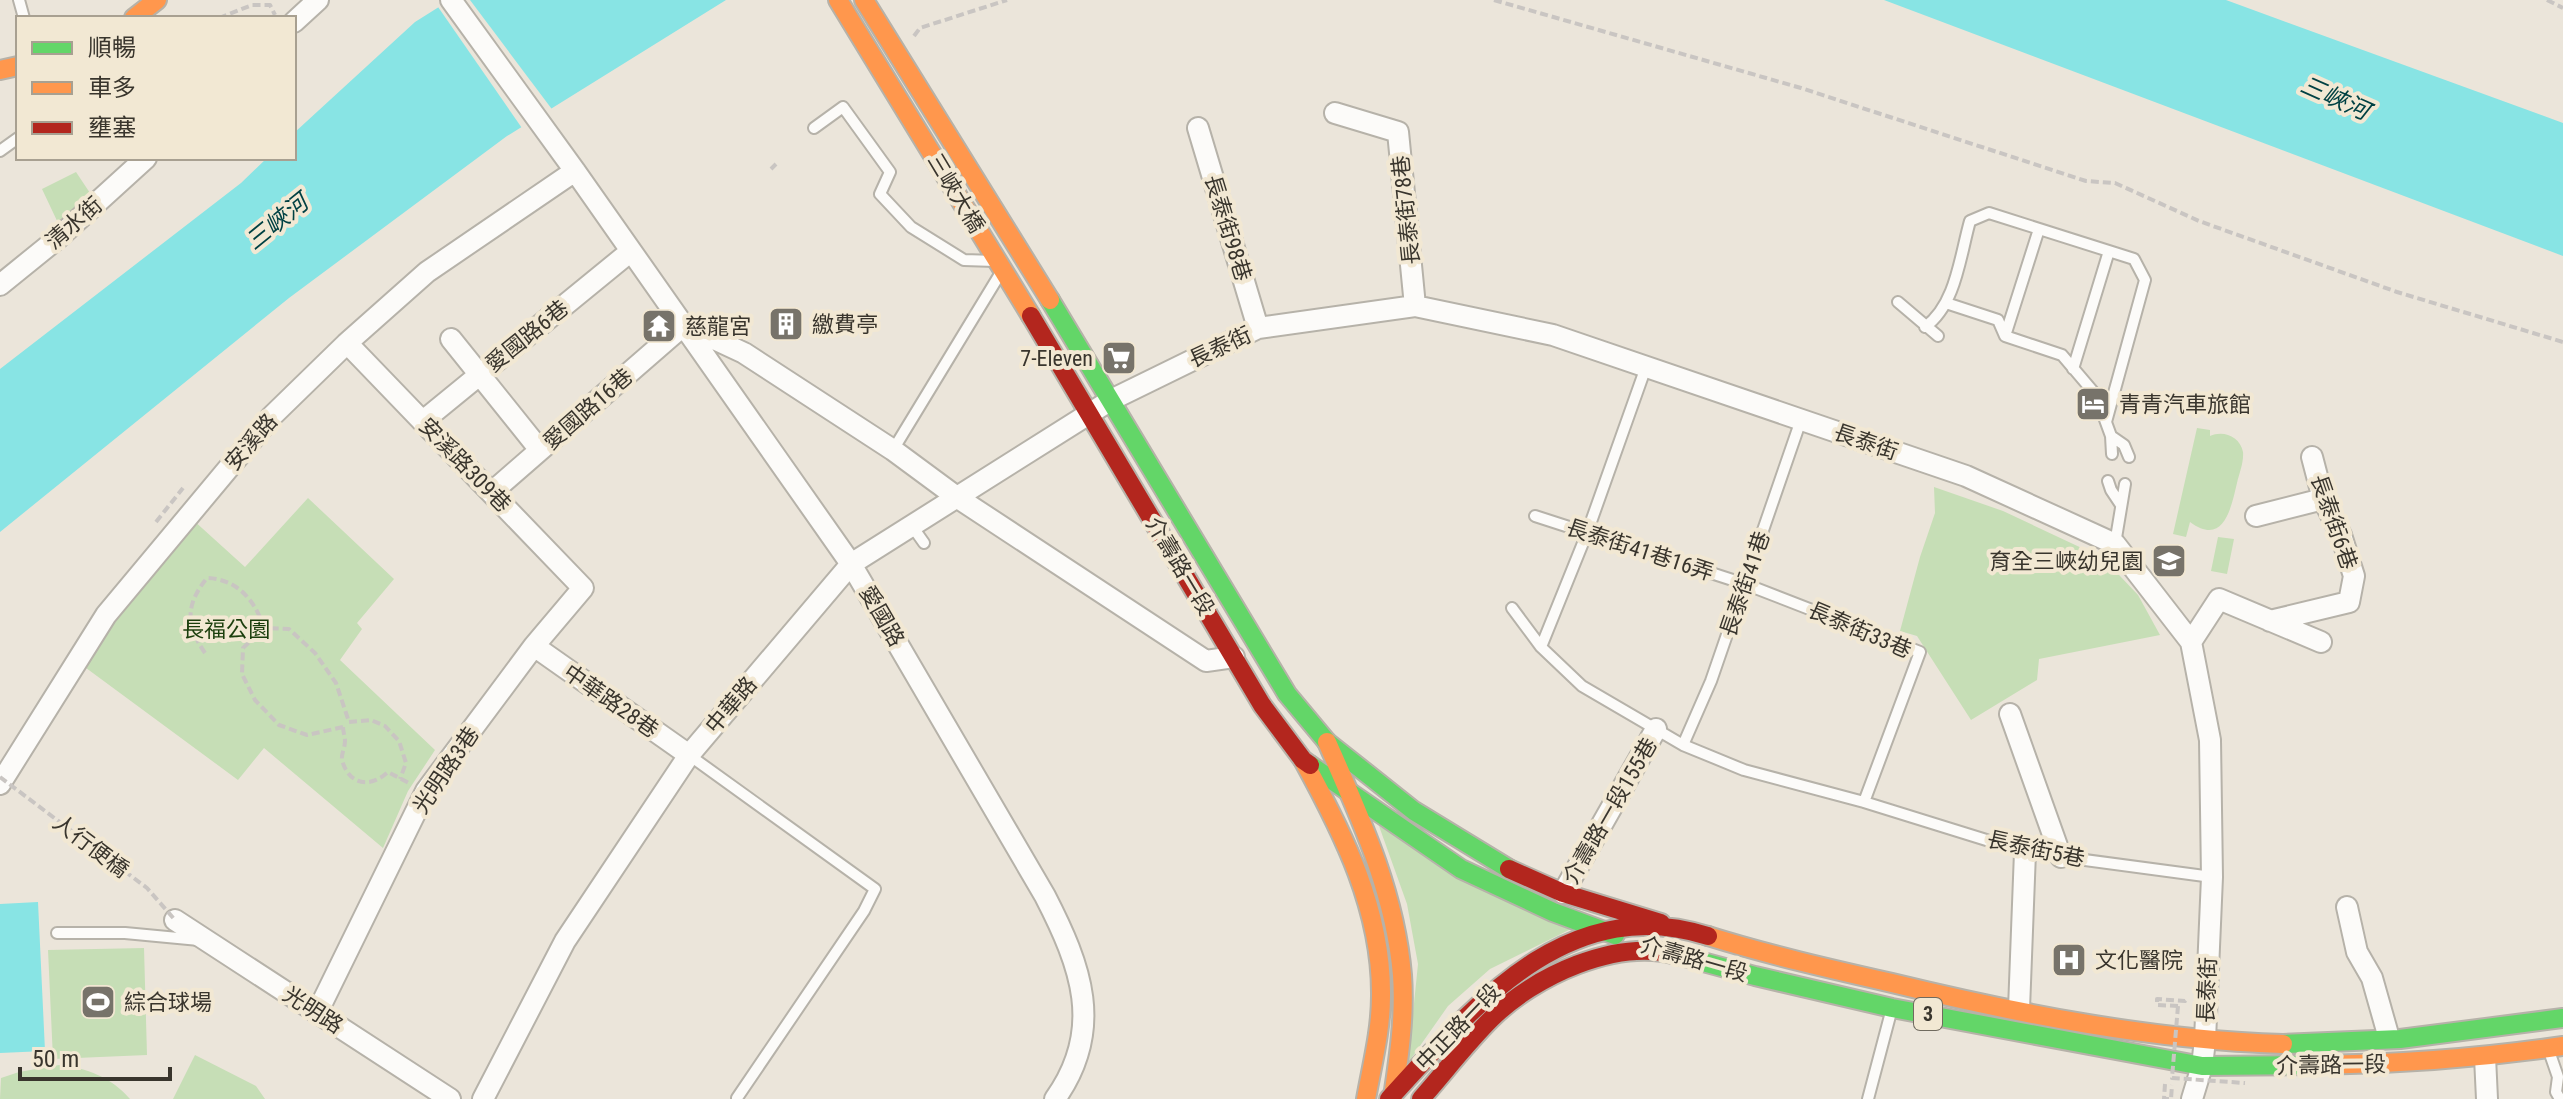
<svg xmlns="http://www.w3.org/2000/svg" width="2563" height="1099" font-family="'Roboto Condensed','Noto Sans TC',sans-serif">
<style>
.green{fill:#c6deb6}
.water{fill:#88e4e4}
.pier{fill:#ebe5da}
.lines{fill:none;stroke-linecap:round;stroke-linejoin:round}
.lane-casing{stroke:#b6b2a9;stroke-width:14}
.street-casing{stroke:#b6b2a9;stroke-width:24}
.fast-casing{stroke:#b6b2a9;stroke-width:22}
.slow-casing{stroke:#b6b2a9;stroke-width:22}
.jam-casing{stroke:#b6b2a9;stroke-width:22}
.path{stroke:#c9c5c2;stroke-width:4;stroke-dasharray:8 4;stroke-linecap:butt}
.lane{stroke:#fcfbf9;stroke-width:10}
.street{stroke:#fcfbf9;stroke-width:20}
.fast{stroke:#63d668;stroke-width:18}
.slow{stroke:#ff974d;stroke-width:18}
.jam{stroke:#b3261e;stroke-width:18}
.path-bridge{stroke:#c9c5c2;stroke-width:4;stroke-dasharray:8 4;stroke-linecap:butt}
.labels{text-anchor:middle;dominant-baseline:central;stroke-width:8;stroke-linejoin:round;paint-order:stroke}
.shield{fill:#f2e8d3;stroke:#706b5f;stroke-width:2}
.shield-label{font-size:20px;font-weight:bold;fill:#39352d}
.street-label{font-size:22px;fill:#39352d;stroke:#f2e8d3}
.poi-label{font-size:22px;fill:#39352d;stroke:#f2e8d3;text-anchor:start}
.park-label{font-size:22px;fill:#1a3e0c;stroke:#f2e8d3}
.water-label{font-size:24px;font-style:italic;fill:#004143;stroke:#f2e8d3}
</style>
<rect width="100%" height="100%" fill="#ebe5da"/>
<path class="green" d="M 76,172 L 92,196 L 59,225 L 42,189 Z
M 2197,428 L 2210,430 L 2210,436 C 2223,430 2240,436 2243,452 C 2244,462 2239,474 2237,483 C 2231,508 2224,547 2190,522 L 2186,537 L 2173,534 Z
M 1934,487 L 2003,511 L 2103,558 L 2138,595 L 2160,635 L 2039,659 L 2037,680 L 1971,720 L 1917,636 L 1900,631 L 1920,557 L 1935,513 Z
M 308,498 L 394,579 L 357,623 L 362,629 L 340,660 L 435,750 L 408,791 L 383,848 L 264,748 L 238,780 L 82,665 L 111,620 L 192,519 L 245,567 Z
M 2218,537 L 2234,539 L 2227,574 L 2211,571 Z
M 1379,826 L 1571,929 L 1490,969 L 1448,1006 L 1408,1063 L 1418,964 L 1407,904 Z
M 144,948 L 147,1055 L 53,1059 L 48,950 Z
M 195,1055 L 256,1086 L 265,1099 L 173,1099 Z
M 59,1065 C 87,1068 111,1077 130,1099 L 0,1099 L 1,1078 L 19,1072 Z"/>
<path class="water" d="M 450,0 L 726,0 L 507,136 L 289,298 L 0,532 L 0,369 L 241,183 L 267,158 L 294,158 L 294,133 L 415,22 Z
M 1884,0 L 2226,0 L 2563,123 L 2563,256 Z
M 38,902 L 45,1051 L 0,1053 L 0,904 Z"/>
<path class="pier" d="M 443,0 L 470,0 L 554,112 L 524,131 L 436,4 Z"/>
<g class="lines">
<g class="lane-casing">
<path id="lane" d="M 19,0 L 24,18
M 814,128 L 843,107 L 890,172 L 880,194 L 911,227 L 964,260 L 995,261
M 0,151 L 18,138
M 1898,302 L 1938,336
M 1946,303 L 1998,320 L 2005,336 L 2062,355 L 2096,395 L 2111,436 L 2112,454
M 1925,327 C 1956,305 1960,256 1970,221 L 1989,213 L 2134,259 L 2145,280 L 2106,422
M 2005,336 L 2039,229
M 2073,369 L 2109,251
M 2111,436 L 2124,445 L 2129,457
M 893,450 L 1000,274
M 2108,481 L 2111,490 L 2121,505
M 1535,516 L 1745,584 L 1920,652 L 1864,802
M 912,526 L 924,543
M 2115,544 L 2125,484
M 1512,608 L 1541,647 L 1582,686 L 1683,745 L 1744,770 L 1864,802 L 2025,852 L 2212,877
M 1541,647 L 1587,533 L 1646,367
M 1683,745 L 1711,681 L 1801,420
M 689,755 L 875,889 L 864,911 L 737,1098
M 57,933 L 125,933 L 199,940
M 2549,1051 L 2558,1077 L 2556,1092 L 2560,1099
M 1868,1099 L 1891,1012"/>
</g>
<g class="street-casing">
<path id="street" d="M 451,0 L 575,171 L 851,564 L 1045,896 C 1081,966 1105,1029 1055,1099
M 294,22 L 318,0
M 1335,113 L 1398,132 L 1415,306
M 1198,128 L 1258,328
M 0,285 L 58,238 L 146,158
M 451,339 L 540,450
M 423,421 L 631,251
M 492,492 L 684,325 L 744,353 L 893,450 L 958,498 L 1206,661 L 1234,657
M 2256,516 L 2323,499
M 2270,621 L 2349,602 L 2354,576 L 2341,535 L 2323,499 L 2312,457
M 2191,642 L 2219,599 L 2321,642
M 534,646 L 689,755
M 2010,714 L 2061,857
M 0,784 L 106,615 L 272,416 L 347,343 L 427,272 L 575,171
M 1563,893 L 1656,729
M 2347,907 L 2357,952 L 2372,978 L 2389,1038
M 175,920 L 450,1099
M 2019,1009 L 2025,852
M 317,1013 L 426,791 L 534,646 L 583,588 L 347,343
M 2485,1057 L 2487,1099
M 483,1099 L 565,941 L 689,755 L 851,564 L 1111,400 L 1258,328 L 1415,306 L 1553,335 L 1966,476 L 2115,544 L 2191,642 L 2210,740 L 2212,877 L 2205,1040 L 2202,1066 L 2192,1099"/>
</g>
<g class="fast-casing">
<path id="fast" d="M 1050,300 L 1287,694 L 1327,742 L 1414,811 L 1509,869
M 1310,765 L 1461,869 L 1553,912 L 1615,935
M 1677,955 L 1755,976 L 1892,1008 L 2202,1066 L 2318,1065
M 2283,1044 L 2400,1039 L 2563,1018"/>
</g>
<g class="slow-casing">
<path id="slow" d="M 838,0 L 1031,316
M 864,0 L 1050,300
M 134,18 L 157,0
M 0,70 L 18,66
M 1327,742 C 1360,817 1395,892 1402,975 C 1405,1016 1399,1057 1393,1097
M 1303,760 C 1343,833 1382,910 1381,996 C 1381,1031 1372,1065 1366,1099
M 1708,936 C 1769,955 1830,969 1892,983 C 2020,1014 2151,1040 2283,1044
M 2318,1065 C 2401,1064 2481,1058 2563,1046"/>
</g>
<g class="jam-casing">
<path id="jam" d="M 1031,316 L 1262,705 L 1303,760 L 1310,765
M 1509,869 L 1563,893 L 1661,923
M 1389,1099 C 1473,1007 1568,891 1708,936
M 1421,1099 C 1444,1073 1466,1044 1491,1019 C 1534,976 1616,938 1677,955"/>
</g>
<path class="path" d="M 1494,0 L 1801,88 L 2086,181 L 2115,183 L 2199,221 L 2397,292 L 2563,342
M 2547,0 L 2563,8
M 219,18 L 252,5 L 270,5 L 275,15
M 914,36 L 920,28 L 1007,0
M 771,169 L 776,164
M 156,522 L 183,488
M 205,653 C 185,624 186,604 207,578 C 237,579 255,600 264,628
M 349,722 L 371,720 L 385,726 L 399,741 L 406,763 L 400,779
M 343,727 L 307,735 L 279,725 L 255,700 L 242,674 L 243,648 L 264,628 L 289,629 L 315,653 L 336,683 L 349,722
M 343,727 C 343,732 345,736 345,741 C 345,748 341,754 342,760 C 349,786 371,788 388,772 L 409,783
M 2178,1006 L 2157,1005 L 2157,999 L 2185,1001 L 2187,999
M 2165,1084 L 2164,1099 L 2171,1099 L 2172,1085"/>
<use href="#lane" class="lane"/>
<use href="#street" class="street"/>
<use href="#fast" class="fast"/>
<use href="#slow" class="slow"/>
<use href="#jam" class="jam"/>
<path class="path-bridge" d="M 0,777 L 147,888 L 175,920
M 2178,1006 L 2172,1078 L 2245,1083"/>
</g>
<defs>
<g id="building-square" transform="scale(1.8)"><rect x="-9" y="-9" width="18" height="18" rx="4" fill="#77736a" stroke="#f2e8d3"/><path d="M-4-6H4V6H1V3H-1V6H-4ZM-2.5-4.3h1.7v1.8h-1.7ZM.8-4.3h1.7v1.8H.8ZM-2.5-1h1.7V.8h-1.7ZM.8-1h1.7V.8H.8Z" fill="#fff"/></g>
<g id="temple-square" transform="scale(1.8)"><rect x="-9" y="-9" width="18" height="18" rx="4" fill="#77736a" stroke="#f2e8d3"/><path d="M0-6L5-2H3V0L6.5 2.5H4V6H1.5V3h-3V6H-4V2.5H-6.5L-3 0V-2H-5Z" fill="#fff"/></g>
<g id="supermarket-square" transform="scale(1.8)"><rect x="-9" y="-9" width="18" height="18" rx="4" fill="#77736a" stroke="#f2e8d3"/><path d="M-6-5.5h2.5l.6 2H6L4.5 2H-2.5L-4.4-4H-6ZM-1.5 3.2a1.3 1.3 0 1 0 .1 0ZM3 3.2a1.3 1.3 0 1 0 .1 0Z" fill="#fff"/></g>
<g id="hotel-square" transform="scale(1.8)"><rect x="-9" y="-9" width="18" height="18" rx="4" fill="#77736a" stroke="#f2e8d3"/><path d="M-6-4.5h1.5V1H6V5H4.5V3h-9V5H-6ZM-4 0a1.8 1.8 0 1 1 3.6 0ZM.5 0V-2.5h3Q6-2.5 6 0Z" fill="#fff"/></g>
<g id="school-square" transform="scale(1.8)"><rect x="-9" y="-9" width="18" height="18" rx="4" fill="#77736a" stroke="#f2e8d3"/><path d="M0-5L7-2L0 1L-7-2ZM-4 1L0 2.5L4 1V4Q0 6-4 4Z" fill="#fff"/></g>
<g id="hospital-square" transform="scale(1.8)"><rect x="-9" y="-9" width="18" height="18" rx="4" fill="#77736a" stroke="#f2e8d3"/><path d="M-5-5h3v3.5h4V-5h3V5h-3V1.5h-4V5h-3Z" fill="#fff"/></g>
<g id="stadium-square" transform="scale(1.8)"><rect x="-9" y="-9" width="18" height="18" rx="4" fill="#77736a" stroke="#f2e8d3"/><path d="M0-5a6.5 5 0 1 0 0 10a6.5 5 0 1 0 0-10ZM-3.5-1.8h7v3.6h-7Z" fill="#fff"/></g>
</defs>
<g fill-rule="evenodd">
<use href="#building-square" x="786" y="324"/>
<use href="#temple-square" x="659" y="326"/>
<use href="#supermarket-square" x="1119" y="358"/>
<use href="#hotel-square" x="2093" y="404"/>
<use href="#school-square" x="2169" y="561"/>
<use href="#hospital-square" x="2069" y="960"/>
<use href="#stadium-square" x="98" y="1002"/>
</g>
<g class="labels">
<rect class="shield" x="1914" y="998" width="28" height="32" rx="6"/>
<g class="shield-label">
<text x="1928" y="1014">3</text>
</g>
<g class="street-label">
<text transform="translate(956 193) rotate(59)">三峽大橋</text>
<text transform="translate(1406 210) rotate(-96)">長泰街78巷</text>
<text transform="translate(74 223) rotate(-41)">清水街</text>
<text transform="translate(1228 228) rotate(73)">長泰街98巷</text>
<text transform="translate(527 336) rotate(-39)">愛國路6巷</text>
<text transform="translate(1220 347) rotate(-25)">長泰街</text>
<text transform="translate(588 409) rotate(-41)">愛國路16巷</text>
<text transform="translate(251 442) rotate(-49)">安溪路</text>
<text transform="translate(1866 442) rotate(19)">長泰街</text>
<text transform="translate(465 465) rotate(46)">安溪路309巷</text>
<text transform="translate(2334 522) rotate(71)">長泰街6巷</text>
<text transform="translate(1640 550) rotate(18)">長泰街41巷16弄</text>
<text transform="translate(1180 566) rotate(59)">介壽路一段</text>
<text transform="translate(1745 584) rotate(-71)">長泰街41巷</text>
<text transform="translate(882 616) rotate(60)">愛國路</text>
<text transform="translate(1860 630) rotate(23)">長泰街33巷</text>
<text transform="translate(611 701) rotate(35)">中華路28巷</text>
<text transform="translate(731 705) rotate(-50)">中華路</text>
<text transform="translate(446 770) rotate(-56)">光明路3巷</text>
<text transform="translate(1610 811) rotate(-60)">介壽路一段155巷</text>
<text transform="translate(91 846) rotate(37)">人行便橋</text>
<text transform="translate(2036 849) rotate(12)">長泰街5巷</text>
<text transform="translate(1694 959) rotate(16)">介壽路一段</text>
<text transform="translate(2207 990) rotate(-88)">長泰街</text>
<text transform="translate(313 1010) rotate(33)">光明路</text>
<text transform="translate(1458 1027) rotate(-46)">中正路一段</text>
<text transform="translate(2331 1065) rotate(-1)">介壽路一段</text>
</g>
<g class="poi-label">
<text x="812" y="324">繳費亭</text>
<text x="685" y="326">慈龍宮</text>
<text x="1093" y="358" text-anchor="end">7-Eleven</text>
<text x="2119" y="404">青青汽車旅館</text>
<text x="2143" y="561" text-anchor="end">育全三峽幼兒園</text>
<text x="2095" y="960">文化醫院</text>
<text x="124" y="1002">綜合球場</text>
</g>
<g class="park-label">
<text x="226" y="629">長福公園</text>
</g>
<g class="water-label">
<text transform="translate(2335 98) rotate(24)">三峽河</text>
<text transform="translate(277 222) rotate(-39)">三峽河</text>
</g>
</g>
<rect x="16" y="16" width="280" height="144" fill="#f2e8d3" stroke="#a8a091" stroke-width="2"/>
<rect x="32" y="42" width="40" height="12" fill="#63d668" stroke="#a8a091" stroke-width="2"/>
<text x="88" y="56" font-size="24" fill="#39352d">順暢</text>
<rect x="32" y="82" width="40" height="12" fill="#ff974d" stroke="#a8a091" stroke-width="2"/>
<text x="88" y="96" font-size="24" fill="#39352d">車多</text>
<rect x="32" y="122" width="40" height="12" fill="#b3261e" stroke="#a8a091" stroke-width="2"/>
<text x="88" y="136" font-size="24" fill="#39352d">壅塞</text>
<path d="M20 1067v12h150v-12" fill="none" stroke="#39352d" stroke-width="4"/>
<text x="32" y="1067" font-size="24" fill="#39352d" stroke="#f2e8d3" stroke-width="6" paint-order="stroke">50 m</text>
</svg>
